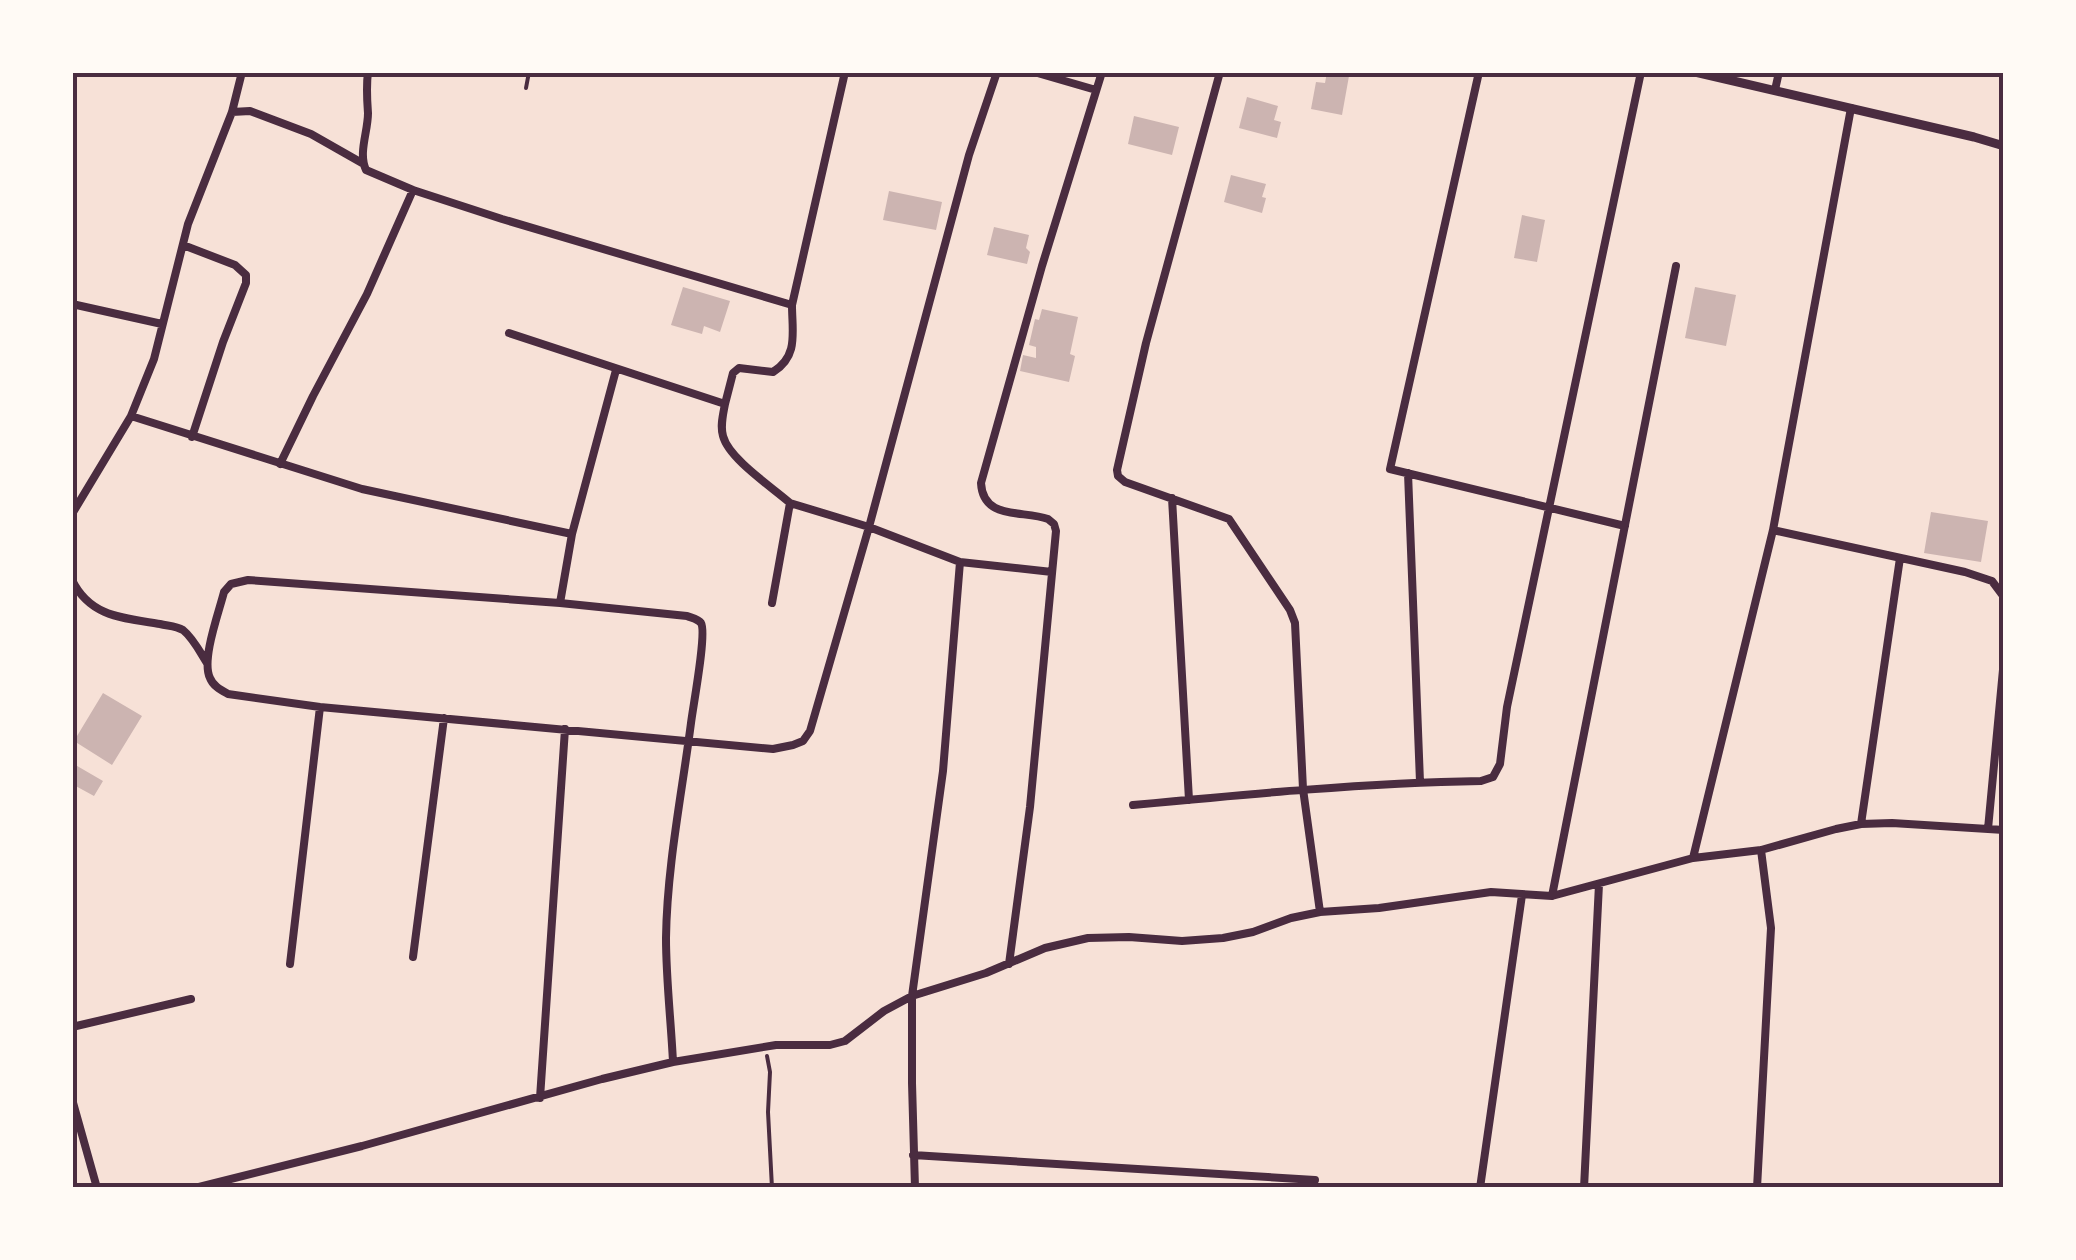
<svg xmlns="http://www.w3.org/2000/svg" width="2076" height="1260" font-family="Poppins,sans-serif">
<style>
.building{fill:#ccb4b1}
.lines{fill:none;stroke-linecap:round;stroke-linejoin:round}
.path{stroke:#4a2c40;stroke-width:4}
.service{stroke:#4a2c40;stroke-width:4}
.minor{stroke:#4a2c40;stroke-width:8}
.tertiary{stroke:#4a2c40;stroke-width:9}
.neatline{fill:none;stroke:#4a2c40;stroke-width:4}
</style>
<rect width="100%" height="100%" fill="#f7e1d7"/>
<path class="building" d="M 1327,72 L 1349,76 L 1342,115 L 1311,109 L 1316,82 L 1325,83 Z
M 1247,97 L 1278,106 L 1274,120 L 1281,122 L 1277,138 L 1239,128 Z
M 1134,116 L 1179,127 L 1172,155 L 1128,144 Z
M 1231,175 L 1266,184 L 1262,197 L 1266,198 L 1262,213 L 1224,202 Z
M 889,191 L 942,202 L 936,230 L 883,220 Z
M 1522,215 L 1545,220 L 1537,262 L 1514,258 Z
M 994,227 L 1029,235 L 1026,248 L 1030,252 L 1027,264 L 987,255 Z
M 683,287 L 730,301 L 720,332 L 704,326 L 702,334 L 671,325 Z
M 1695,287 L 1736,295 L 1726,346 L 1685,338 Z
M 1042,309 L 1078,317 L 1070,354 L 1075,356 L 1069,382 L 1020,371 L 1023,355 L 1036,358 L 1036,347 L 1029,345 L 1035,319 L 1039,320 Z
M 1931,512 L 1988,521 L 1981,562 L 1924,553 Z
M 103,693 L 142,716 L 112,765 L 74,741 Z
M 72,763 L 103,781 L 94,796 L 72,784 Z"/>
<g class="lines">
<path class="path" d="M 767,1056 L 770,1072 L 768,1112 L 772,1188"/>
<path class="service" d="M 526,88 L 529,72"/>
<path class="minor" d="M 368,72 C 366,87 367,99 368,113 C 368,132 358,153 366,170 L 413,190 L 502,219 L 792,305 C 792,332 799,356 773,372 L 739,368 L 733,373 L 725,404
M 1034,72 L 1096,90
M 1220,72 L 1146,343 L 1117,470 L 1118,476 L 1125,482 L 1229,519 L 1290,610 L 1295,623 L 1303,789 L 1320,912
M 1479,72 L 1390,469 L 1625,526
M 1775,90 L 1779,72
M 232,112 L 250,111 L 311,134 L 362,163
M 183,245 L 235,265 L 246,275 L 246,283 L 223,342 L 192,437
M 72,304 L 162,324
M 792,305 L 845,72
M 509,333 L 725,404 C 723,415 720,426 723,436 C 729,459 772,487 790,503 L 772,603
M 131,416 L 362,489 L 572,534
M 280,464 L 313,396 L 367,294 L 413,190
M 1408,473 L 1420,782
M 1172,498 L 1189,800
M 790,503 L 869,527 L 960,562 L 1052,572
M 72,514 L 131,416 L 154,359 L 188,224 L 232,112 L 242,72
M 1773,530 L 1965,572 L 1992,581 L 2004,597
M 72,580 C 90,617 123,618 160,624 C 168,626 176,626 183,630 C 193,638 200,652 207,663
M 560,603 L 572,534 L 616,370
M 1133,805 C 1249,794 1365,783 1481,781 L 1493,777 L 1500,764 L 1507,707 L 1641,72
M 1861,824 L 1900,558
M 1988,829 L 2004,659
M 1693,858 L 1773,530 L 1851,108
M 1552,896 L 1676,266
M 413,957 L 444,718
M 290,964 L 320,707
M 1009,964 L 1030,807 L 1056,531 L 1054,524 L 1048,519 C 1022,510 983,520 981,483 L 1042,266 L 1102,72
M 72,1027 L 191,999
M 673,1062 C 671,1021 666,979 666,938 C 667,866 682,793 691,723 C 693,706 707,633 701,623 C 698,619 692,618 687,616 L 560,603 L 248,580 L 231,584 L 224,592 C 219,612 201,660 210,678 C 213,686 221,690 228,694 L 320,707 L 773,749 L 793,745 L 803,741 L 810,731 L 869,527 L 969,155 L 997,72
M 540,1098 L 565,729
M 72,1099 L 97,1188
M 913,1155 L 1315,1180
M 195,1188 L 362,1146 L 602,1079 L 673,1062 L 776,1045 L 830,1045 L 845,1041 L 884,1011 L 912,996 L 986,973 L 1045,948 L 1088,938 L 1129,937 L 1182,941 L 1223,938 L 1253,932 L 1291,918 L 1320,912 L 1379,908 L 1491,892 L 1552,896 L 1693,858 L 1761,850 L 1836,829 L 1861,824 L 1892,823 L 2004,830
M 915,1188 L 912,1083 L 912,996 L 943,771 L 960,562
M 1480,1188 L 1522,895
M 1584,1188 L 1599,884
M 1757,1188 L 1771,928 L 1761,850"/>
<path class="tertiary" d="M 1695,72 L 1974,137 L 2004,146"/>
</g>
<rect width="2076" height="1260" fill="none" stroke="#fffaf5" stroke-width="150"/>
<rect x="75" y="75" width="1926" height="1110" class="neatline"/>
</svg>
